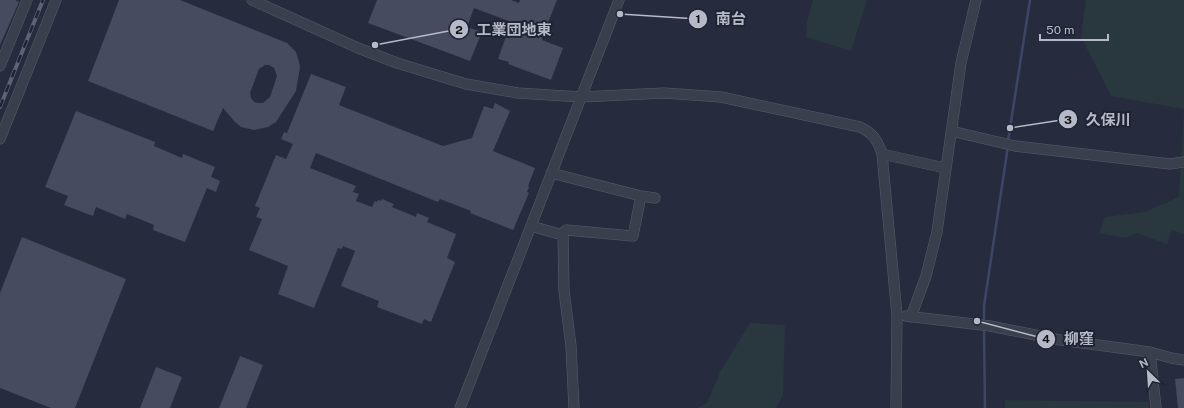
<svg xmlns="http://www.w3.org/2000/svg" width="1184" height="408" font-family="'Public Sans','Noto Sans JP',sans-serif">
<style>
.green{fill:#28383e}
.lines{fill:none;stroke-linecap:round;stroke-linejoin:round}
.stream{stroke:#3d4665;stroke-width:2.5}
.building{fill:#464b5f;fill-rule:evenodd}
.minor-casing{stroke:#585c6b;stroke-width:11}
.minor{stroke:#3a3f4d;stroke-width:10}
.rail-casing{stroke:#5d6274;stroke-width:4}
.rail{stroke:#1f2333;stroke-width:2.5;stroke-dasharray:8;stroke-linecap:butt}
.leader{fill:none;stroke:#b6bac8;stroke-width:1.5}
.callout-dot{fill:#b6bac8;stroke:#1f2333;stroke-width:1.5}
.mark-label{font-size:12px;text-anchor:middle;font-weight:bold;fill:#111}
.callout-label{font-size:15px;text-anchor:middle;font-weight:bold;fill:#b6bac8;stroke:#1f2333;stroke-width:4;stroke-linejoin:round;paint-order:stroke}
</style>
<rect width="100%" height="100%" fill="#262c3d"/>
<path class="green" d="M 813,0 L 867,0 L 851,51 L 806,37 L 807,21 Z
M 1086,0 L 1184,0 L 1184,234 L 1172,230 L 1167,244 L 1137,233 L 1126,238 L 1099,233 L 1105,217 L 1145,212 L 1179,197 L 1184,109 L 1111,96 L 1081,37 Z
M 750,323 L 785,325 L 783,396 L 776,408 L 697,408 L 707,403 L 720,372 Z
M 1005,400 L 1149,402 L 1149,408 L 1005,408 Z"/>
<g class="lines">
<path class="stream" d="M 1008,141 L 1030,0
M 984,324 L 984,306 L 1008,146
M 984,329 L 985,408"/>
</g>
<path class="building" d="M 0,0 L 15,0 L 19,2 L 0,45 Z
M 119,0 L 180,0 L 287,43 L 296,52 L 299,62 L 300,67 L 296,91 L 276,122 L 268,127 L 254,130 L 241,127 L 234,121 L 223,108 L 213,131 L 88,81 ZM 265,65 L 269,65 L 274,68 L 277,76 L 270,97 L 263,103 L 258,103 L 254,102 L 251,98 L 250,93 L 259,69 Z
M 377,0 L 511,0 L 519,3 L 520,0 L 557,0 L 542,38 L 542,40 L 563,48 L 551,80 L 508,64 L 509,62 L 498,59 L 511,22 L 474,8 L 467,27 L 482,32 L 470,61 L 368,23 Z
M 311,74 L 346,87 L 339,105 L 443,146 L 472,138 L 484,106 L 493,109 L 495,103 L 510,111 L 493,151 L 535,168 L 528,186 L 529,187 L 527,192 L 529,193 L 513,230 L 470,213 L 471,211 L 440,199 L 438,202 L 316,153 L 310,168 L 356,186 L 353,192 L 359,194 L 356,201 L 372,207 L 375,201 L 377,202 L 378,200 L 381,201 L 382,199 L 394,204 L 392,207 L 416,217 L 417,213 L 429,218 L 427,222 L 456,234 L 447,258 L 455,262 L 431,322 L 424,319 L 422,324 L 377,307 L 379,301 L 341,286 L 355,251 L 343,246 L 342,249 L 338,248 L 314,308 L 278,294 L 288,266 L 249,250 L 262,219 L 256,217 L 260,208 L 255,206 L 276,155 L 286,159 L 293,144 L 281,139 L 284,132 L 287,133 Z
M 76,111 L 155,142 L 154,146 L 182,158 L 183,154 L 215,167 L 211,177 L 220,181 L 216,192 L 207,188 L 185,242 L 153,230 L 154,225 L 127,214 L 125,219 L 96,207 L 93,216 L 64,205 L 68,196 L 45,187 Z
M 22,237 L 126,279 L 75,408 L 51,408 L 0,388 L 0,293 Z
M 240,356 L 263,365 L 246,408 L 219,408 Z
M 156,367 L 182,377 L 170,408 L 140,408 Z
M 1184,378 L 1184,408 L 1178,408 L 1175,379 Z"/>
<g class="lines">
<g class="minor-casing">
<path id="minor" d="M 252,0 L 358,48 L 397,63 L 466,84 L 518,93 L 581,97 L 664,93 L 721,97 L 860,127 C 873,133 878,141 882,154 L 897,315 L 896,408
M 0,66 L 27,0
M 951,131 L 1015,146 L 1170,164 L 1184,162
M 0,139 L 56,0
M 882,154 L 945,168
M 551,173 L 641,196 L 655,198
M 531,226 L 559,234 L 563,233 L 564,291 L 571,346 L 574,408
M 563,233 L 566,230 L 633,236 L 641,196
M 906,316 L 990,326 L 1060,340 L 1150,352 L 1171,358 L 1184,360
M 911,317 L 926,276 L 937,232 L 961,63 L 976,0
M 1150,352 L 1156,408
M 460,408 L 619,0"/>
</g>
<use href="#minor" class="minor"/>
<g class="rail-casing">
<path id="rail" d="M 0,107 L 43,0"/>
</g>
<use href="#rail" class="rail"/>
</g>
<path class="leader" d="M620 14L698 19M375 45L459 29M1010 128L1068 119M977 321L1046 339"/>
<g class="callout-dot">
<circle cx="620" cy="14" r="4"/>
<circle cx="375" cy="45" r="4"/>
<circle cx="1010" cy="128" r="4"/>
<circle cx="977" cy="321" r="4"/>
<circle cx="698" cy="19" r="10"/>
<circle cx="459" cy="29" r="10"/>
<circle cx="1068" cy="119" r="10"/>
<circle cx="1046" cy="339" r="10"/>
</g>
<g class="mark-label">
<text x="698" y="23">1</text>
<text x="459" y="34">2</text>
<text x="1068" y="124">3</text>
<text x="1046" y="343">4</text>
</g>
<g class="callout-label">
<text x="731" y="24">南台</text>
<text x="514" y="35">工業団地東</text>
<text x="1108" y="125">久保川</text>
<text x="1079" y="344">柳窪</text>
</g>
<g transform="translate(1148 372) rotate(335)" stroke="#1f2333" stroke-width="3" paint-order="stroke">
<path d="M0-3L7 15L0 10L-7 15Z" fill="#b6bac8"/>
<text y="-6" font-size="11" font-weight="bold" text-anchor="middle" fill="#b6bac8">N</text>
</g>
<path d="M1040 34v6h68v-6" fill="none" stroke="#b6bac8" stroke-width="2"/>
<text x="1046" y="34" font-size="12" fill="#b6bac8" stroke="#1f2333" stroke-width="3" paint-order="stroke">50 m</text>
</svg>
